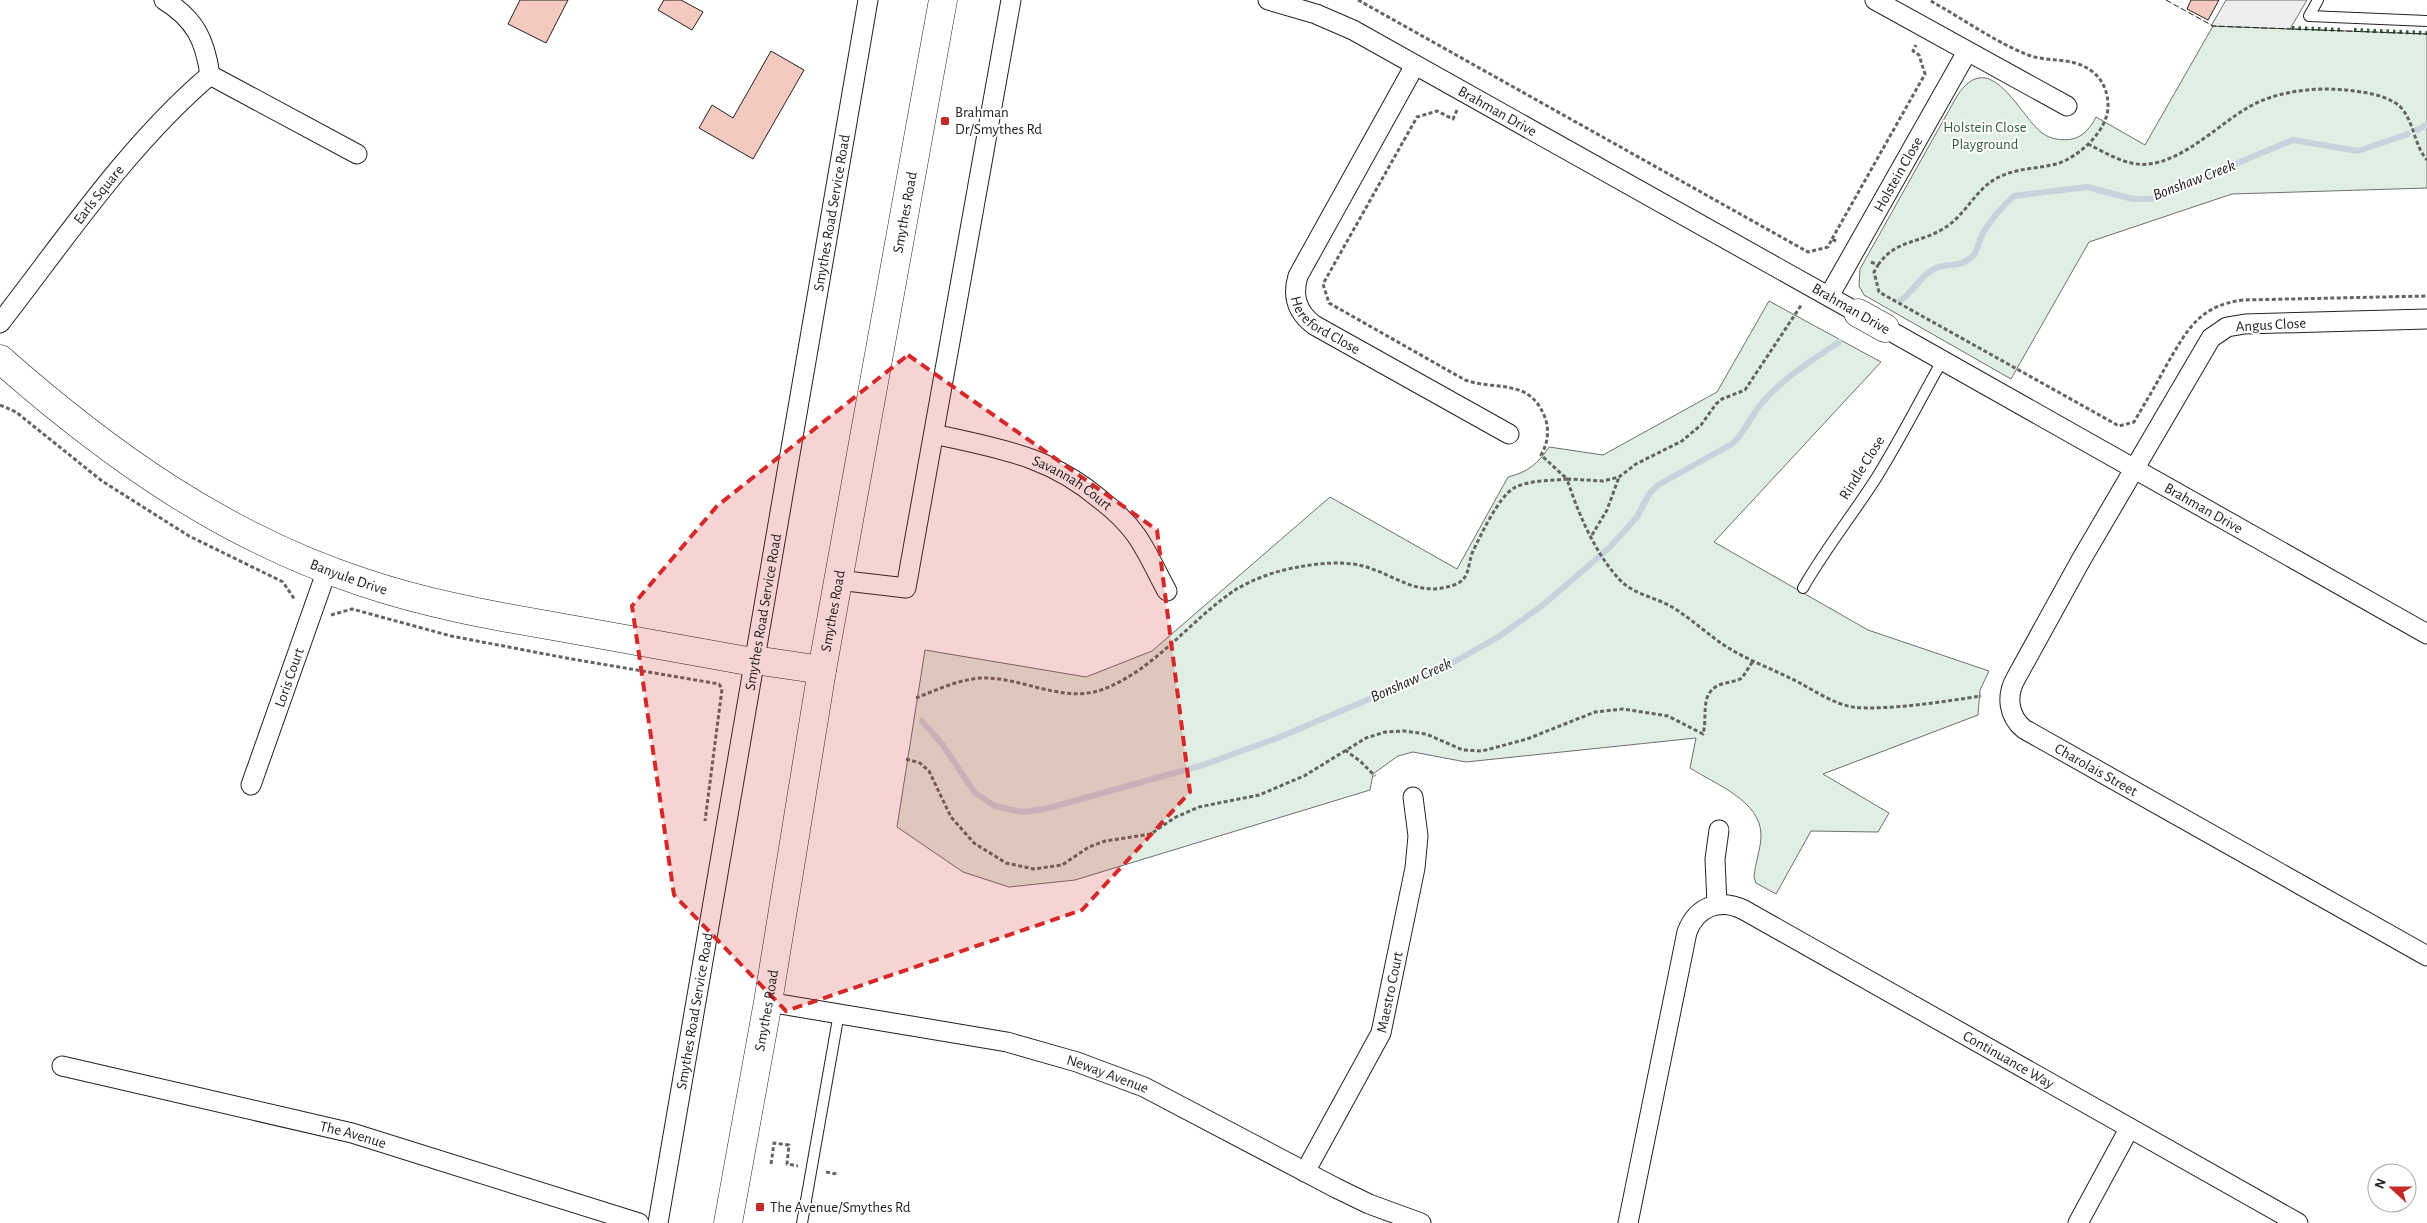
<svg xmlns="http://www.w3.org/2000/svg" width="2427" height="1223" font-family="'Alegreya Sans',sans-serif">
<style>
.green{fill:#e0efe3;stroke:#6f6f6f}
.parking{fill:#ededed;stroke:#6f6f6f}
.lines{fill:none;stroke-linecap:round;stroke-linejoin:round}
.stream{stroke:#c7d3dd;stroke-width:6}
.building{fill:#f3c9c0;stroke:#222}
.lane-casing{stroke:#222;stroke-width:12}
.street-casing{stroke:#222;stroke-width:21}
.secondary-casing{stroke:#222;stroke-width:29}
.primary-casing{stroke:#222;stroke-width:29}
.path{stroke:#646464;stroke-width:3;stroke-dasharray:4 2.5;stroke-linecap:butt}
.lane{stroke:#fff;stroke-width:10}
.street{stroke:#fff;stroke-width:19}
.secondary{stroke:#fff;stroke-width:28}
.primary{stroke:#fff;stroke-width:28}
.hedge{stroke:#2f5e38;stroke-width:4;stroke-dasharray:2.5 4;stroke-linecap:butt}
.fence{stroke:#222;stroke-width:1;stroke-dasharray:6 2.5;stroke-linecap:butt}
.marked{fill:#d62828;fill-opacity:0.2;stroke:#d62828;stroke-width:4;stroke-dasharray:10 6;stroke-linejoin:round}
.poi-dot{fill:#c62828;stroke:#fff;stroke-width:2}
.labels{text-anchor:middle;dominant-baseline:central;stroke-width:4;stroke-linejoin:round;paint-order:stroke}
.street-label{font-size:15px;fill:#222;stroke:#fff}
.poi-label{font-size:15px;fill:#222;stroke:#fff;text-anchor:start}
.park-label{font-size:15px;fill:#2f5e38;stroke:#fff}
.water-label{font-size:16px;font-style:italic;fill:#222;stroke:#fff}
</style>
<rect width="100%" height="100%" fill="#fff"/>
<path class="green" d="M 2213,26 L 2427,34 L 2427,188 L 2232,194 L 2089,242 L 2011,379 L 1864,295 L 1859,286 L 1860,269 L 1957,96 C 1990,45 2019,115 2042,133 C 2050,139 2062,141 2072,139 C 2083,137 2091,127 2096,117 L 2145,145 Z
M 1769,301 L 1881,362 L 1714,542 L 1868,630 L 1989,671 L 1980,690 L 1978,715 L 1823,774 L 1889,813 L 1878,832 L 1811,831 L 1776,894 L 1756,883 L 1754,877 C 1755,863 1761,849 1761,835 C 1761,801 1715,784 1690,768 L 1696,738 L 1466,762 L 1413,752 L 1398,756 L 1373,774 L 1370,790 L 1075,880 L 1009,887 L 963,872 L 897,827 L 925,650 L 1086,677 L 1152,651 L 1330,497 L 1457,569 L 1508,477 C 1528,472 1538,464 1549,447 L 1603,455 L 1717,392 Z"/>
<path class="parking" d="M 2226,0 L 2307,0 L 2290,29 L 2211,26 Z"/>
<g class="lines">
<path class="stream" d="M 2417,130 L 2427,125
M 1901,300 C 1914,291 1920,276 1934,269 C 1948,261 1958,270 1973,256 C 1977,252 1979,241 1982,235 C 1989,222 2002,206 2014,196 L 2087,187 L 2133,199 L 2151,199 L 2293,140 L 2358,151 L 2408,134
M 922,721 L 942,744 L 975,793 L 995,806 L 1022,812 L 1045,809 L 1203,765 L 1280,737 L 1447,666 L 1498,637 L 1543,605 L 1609,548 L 1637,517 L 1649,494 L 1658,485 L 1732,444 C 1745,433 1750,417 1761,404 C 1782,379 1812,360 1839,342"/>
</g>
<path class="building" d="M 520,0 L 568,0 L 546,43 L 508,24 Z
M 664,0 L 681,0 L 703,12 L 692,30 L 658,10 Z
M 2191,0 L 2219,0 L 2208,20 L 2187,9 Z
M 771,51 L 804,70 L 753,159 L 699,128 L 712,105 L 733,118 Z"/>
<g class="lines">
<g class="lane-casing">
<path id="lane" d="M 2318,0 L 2309,16 L 2427,21
M 1803,588 C 1824,551 1851,517 1875,480 C 1899,442 1920,400 1942,361
M 802,1223 L 839,1013"/>
</g>
<g class="street-casing">
<g id="street">
<path d="M 164,0 C 195,19 205,40 210,75"/>
<path id="s1" d="M 1268,0 L 1316,14 L 1353,30 L 1858,313"/>
<path d="M 1875,0 L 2067,106"/>
<path id="s2" d="M 1415,65 L 1298,276 C 1292,296 1297,312 1314,325 L 1509,434"/>
<path id="s3" d="M 1829,296 L 1967,52"/>
<path id="s4" d="M 2427,319 L 2245,324 L 2227,327 L 2211,338 L 2081,560 L 2016,678 C 2006,695 2008,716 2024,729 L 2427,956"/>
<path id="s5" d="M 0,323 C 66,238 128,145 210,75 L 357,154"/>
<path id="s6" d="M 1885,328 L 2427,634"/>
<path id="s7" d="M 934,434 C 1000,449 1048,455 1101,500 C 1114,510 1126,521 1136,535 C 1148,552 1157,573 1167,591"/>
<path d="M 838,580 L 906,588 L 1011,0"/>
<path id="s8" d="M 251,785 L 327,570"/>
<path d="M 1717,904 L 1715,859 L 1719,830"/>
<path id="s9" d="M 768,1002 L 1007,1042 L 1077,1062 L 1144,1087 L 1336,1188 L 1369,1204 L 1421,1223"/>
<path id="s10" d="M 62,1066 L 352,1133 L 639,1223"/>
<path id="s11" d="M 1305,1172 L 1381,1033 L 1415,868 L 1418,836 L 1413,797"/>
<path id="s12" d="M 658,1223 L 868,0"/>
<path id="s13" d="M 1628,1223 L 1687,932 C 1697,906 1720,898 1744,910 L 2298,1223"/>
<path d="M 2078,1223 L 2129,1129"/>
</g>
</g>
<g class="secondary-casing">
<g id="secondary">
<path d="M 1858,313 L 1885,328"/>
<path id="s14" d="M 0,359 C 109,455 223,536 362,582 C 424,603 488,615 553,626 C 619,638 686,650 753,662"/>
<path d="M 754,660 L 822,670"/>
</g>
</g>
<g class="primary-casing">
<g id="primary">
<path id="s15" d="M 728,1223 L 768,1002 L 822,670 L 943,0"/>
</g>
</g>
<path class="path" d="M 1358,0 L 1808,252 L 1828,247 L 1832,239 L 1838,242
M 1457,110 L 1453,119 L 1437,111 L 1417,117 L 1323,284 L 1329,303 L 1465,380 C 1496,391 1528,378 1544,415 C 1550,429 1548,443 1541,455 L 1567,479 L 1603,481 L 1619,477 L 1636,464 L 1682,441 L 1701,425 L 1716,404 L 1722,399 L 1745,390 L 1802,304
M 2088,144 C 2106,153 2128,167 2149,164 C 2184,160 2217,126 2247,108 C 2276,91 2313,87 2346,90 C 2363,92 2382,94 2397,104 C 2414,117 2413,144 2427,160
M 1832,239 L 1925,74 L 1919,55 L 1913,51 L 1916,45
M 1871,262 L 1878,265 L 1874,272 L 1879,292 L 2119,426 L 2134,422 C 2145,403 2156,385 2166,366 C 2187,330 2199,305 2244,300 L 2427,296
M 1878,265 C 1897,238 1921,244 1946,227 C 1966,214 1975,190 1997,178 C 2016,168 2036,169 2056,164 C 2078,158 2109,130 2108,105 C 2108,93 2103,80 2093,72 C 2073,56 2050,63 2028,55 C 1993,41 1962,18 1929,0
M 0,405 L 16,412 L 102,481 L 189,536 L 283,582 L 295,600
M 1592,535 L 1607,510 L 1619,477
M 331,615 L 352,609 L 451,636 L 566,658 L 719,684 L 722,689 L 705,821
M 916,698 C 937,690 961,678 985,678 C 1023,678 1063,703 1101,690 C 1154,671 1189,621 1235,590 C 1253,579 1278,570 1299,567 C 1319,563 1344,561 1363,566 C 1396,575 1417,598 1454,585 C 1471,579 1467,565 1473,551 C 1481,535 1499,496 1514,488 C 1528,480 1551,481 1567,479 C 1578,513 1595,553 1619,579 C 1632,594 1655,597 1672,607 C 1692,619 1708,635 1727,647 C 1749,661 1775,670 1798,682 C 1815,691 1834,704 1853,707 C 1885,711 1948,701 1981,696
M 1345,750 L 1360,761 L 1375,776
M 906,759 L 920,763 L 929,771 L 951,817 L 974,843 L 1006,863 L 1034,869 L 1062,865 L 1089,847 L 1105,841 L 1151,834 L 1174,818 L 1199,807 L 1259,795 L 1304,776 L 1366,738 L 1385,732 L 1404,731 L 1426,734 L 1463,750 L 1482,751 L 1527,739 L 1595,712 L 1623,709 L 1668,716 L 1703,734 C 1708,717 1699,694 1719,685 C 1727,682 1735,682 1742,678 L 1753,661
M 771,1164 L 774,1143 L 789,1145 L 787,1164 L 798,1166
M 826,1172 L 837,1174"/>
<use href="#lane" class="lane"/>
<use href="#street" class="street"/>
<use href="#secondary" class="secondary"/>
<use href="#primary" class="primary"/>
<path class="hedge" d="M 2292,28 L 2344,30
M 2354,30 L 2427,33"/>
<path class="fence" d="M 2166,0 L 2213,26 L 2427,34"/>
</g>
<path class="marked" d="M 908,355 L 1157,530 L 1190,792 L 1082,910 L 786,1011 L 674,895 L 632,606 L 717,506 Z"/>
<g class="poi-dot">
<rect x="940" y="116" width="10" height="10" rx="2.5"/>
<rect x="755" y="1202" width="10" height="10" rx="2.5"/>
</g>
<g class="labels">
<g class="street-label">
<text stroke="none"><textPath href="#s1" startOffset="256">Brahman Drive</textPath></text>
<text stroke="none"><textPath href="#s3" startOffset="140">Holstein Close</textPath></text>
<text stroke="none"><textPath href="#s5" startOffset="162">Earls Square</textPath></text>
<text stroke="none"><textPath href="#s12" startOffset="1025">Smythes Road Service Road</textPath></text>
<text stroke="none"><textPath href="#s15" startOffset="1026">Smythes Road</textPath></text>
<text transform="translate(1851 309) rotate(30)">Brahman Drive</text>
<text stroke="none"><textPath href="#s2" startOffset="305">Hereford Close</textPath></text>
<text transform="translate(2271 325) rotate(-3)">Angus Close</text>
<text transform="translate(1862 468) rotate(-58)">Rindle Close</text>
<text stroke="none"><textPath href="#s7" startOffset="148">Savannah Court</textPath></text>
<text stroke="none"><textPath href="#s6" startOffset="366">Brahman Drive</textPath></text>
<text stroke="none"><textPath href="#s14" startOffset="414">Banyule Drive</textPath></text>
<text stroke="none"><textPath href="#s12" startOffset="620">Smythes Road Service Road</textPath></text>
<text stroke="none"><textPath href="#s15" startOffset="621">Smythes Road</textPath></text>
<text stroke="none"><textPath href="#s8" startOffset="114">Loris Court</textPath></text>
<text stroke="none"><textPath href="#s4" startOffset="751">Charolais Street</textPath></text>
<text stroke="none"><textPath href="#s11" startOffset="200">Maestro Court</textPath></text>
<text stroke="none"><textPath href="#s12" startOffset="215">Smythes Road Service Road</textPath></text>
<text stroke="none"><textPath href="#s15" startOffset="216">Smythes Road</textPath></text>
<text stroke="none"><textPath href="#s13" startOffset="671">Continuance Way</textPath></text>
<text stroke="none"><textPath href="#s9" startOffset="348">Neway Avenue</textPath></text>
<text stroke="none"><textPath href="#s10" startOffset="299">The Avenue</textPath></text>
</g>
<g class="poi-label">
<text x="955" y="112">Brahman<tspan x="955" dy="17">Dr/Smythes Rd</tspan></text>
<text x="770" y="1207">The Avenue/Smythes Rd</text>
</g>
<g class="park-label">
<text x="1985" y="127">Holstein Close<tspan x="1985" dy="17">Playground</tspan></text>
</g>
<g class="water-label">
<text transform="translate(2194 180) rotate(-21)">Bonshaw Creek</text>
<text transform="translate(1411 680) rotate(-24)">Bonshaw Creek</text>
</g>
</g>
<g transform="translate(2392 1188) rotate(291)"><circle r="24" fill="#ffffff" stroke="#a7a7a7"/>
<path d="M0-4L9 19L0 12L-9 19Z" fill="#c62828"/>
<text y="-8" font-size="14" font-weight="bold" text-anchor="middle" fill="#222222">N</text>
</g>
</svg>
